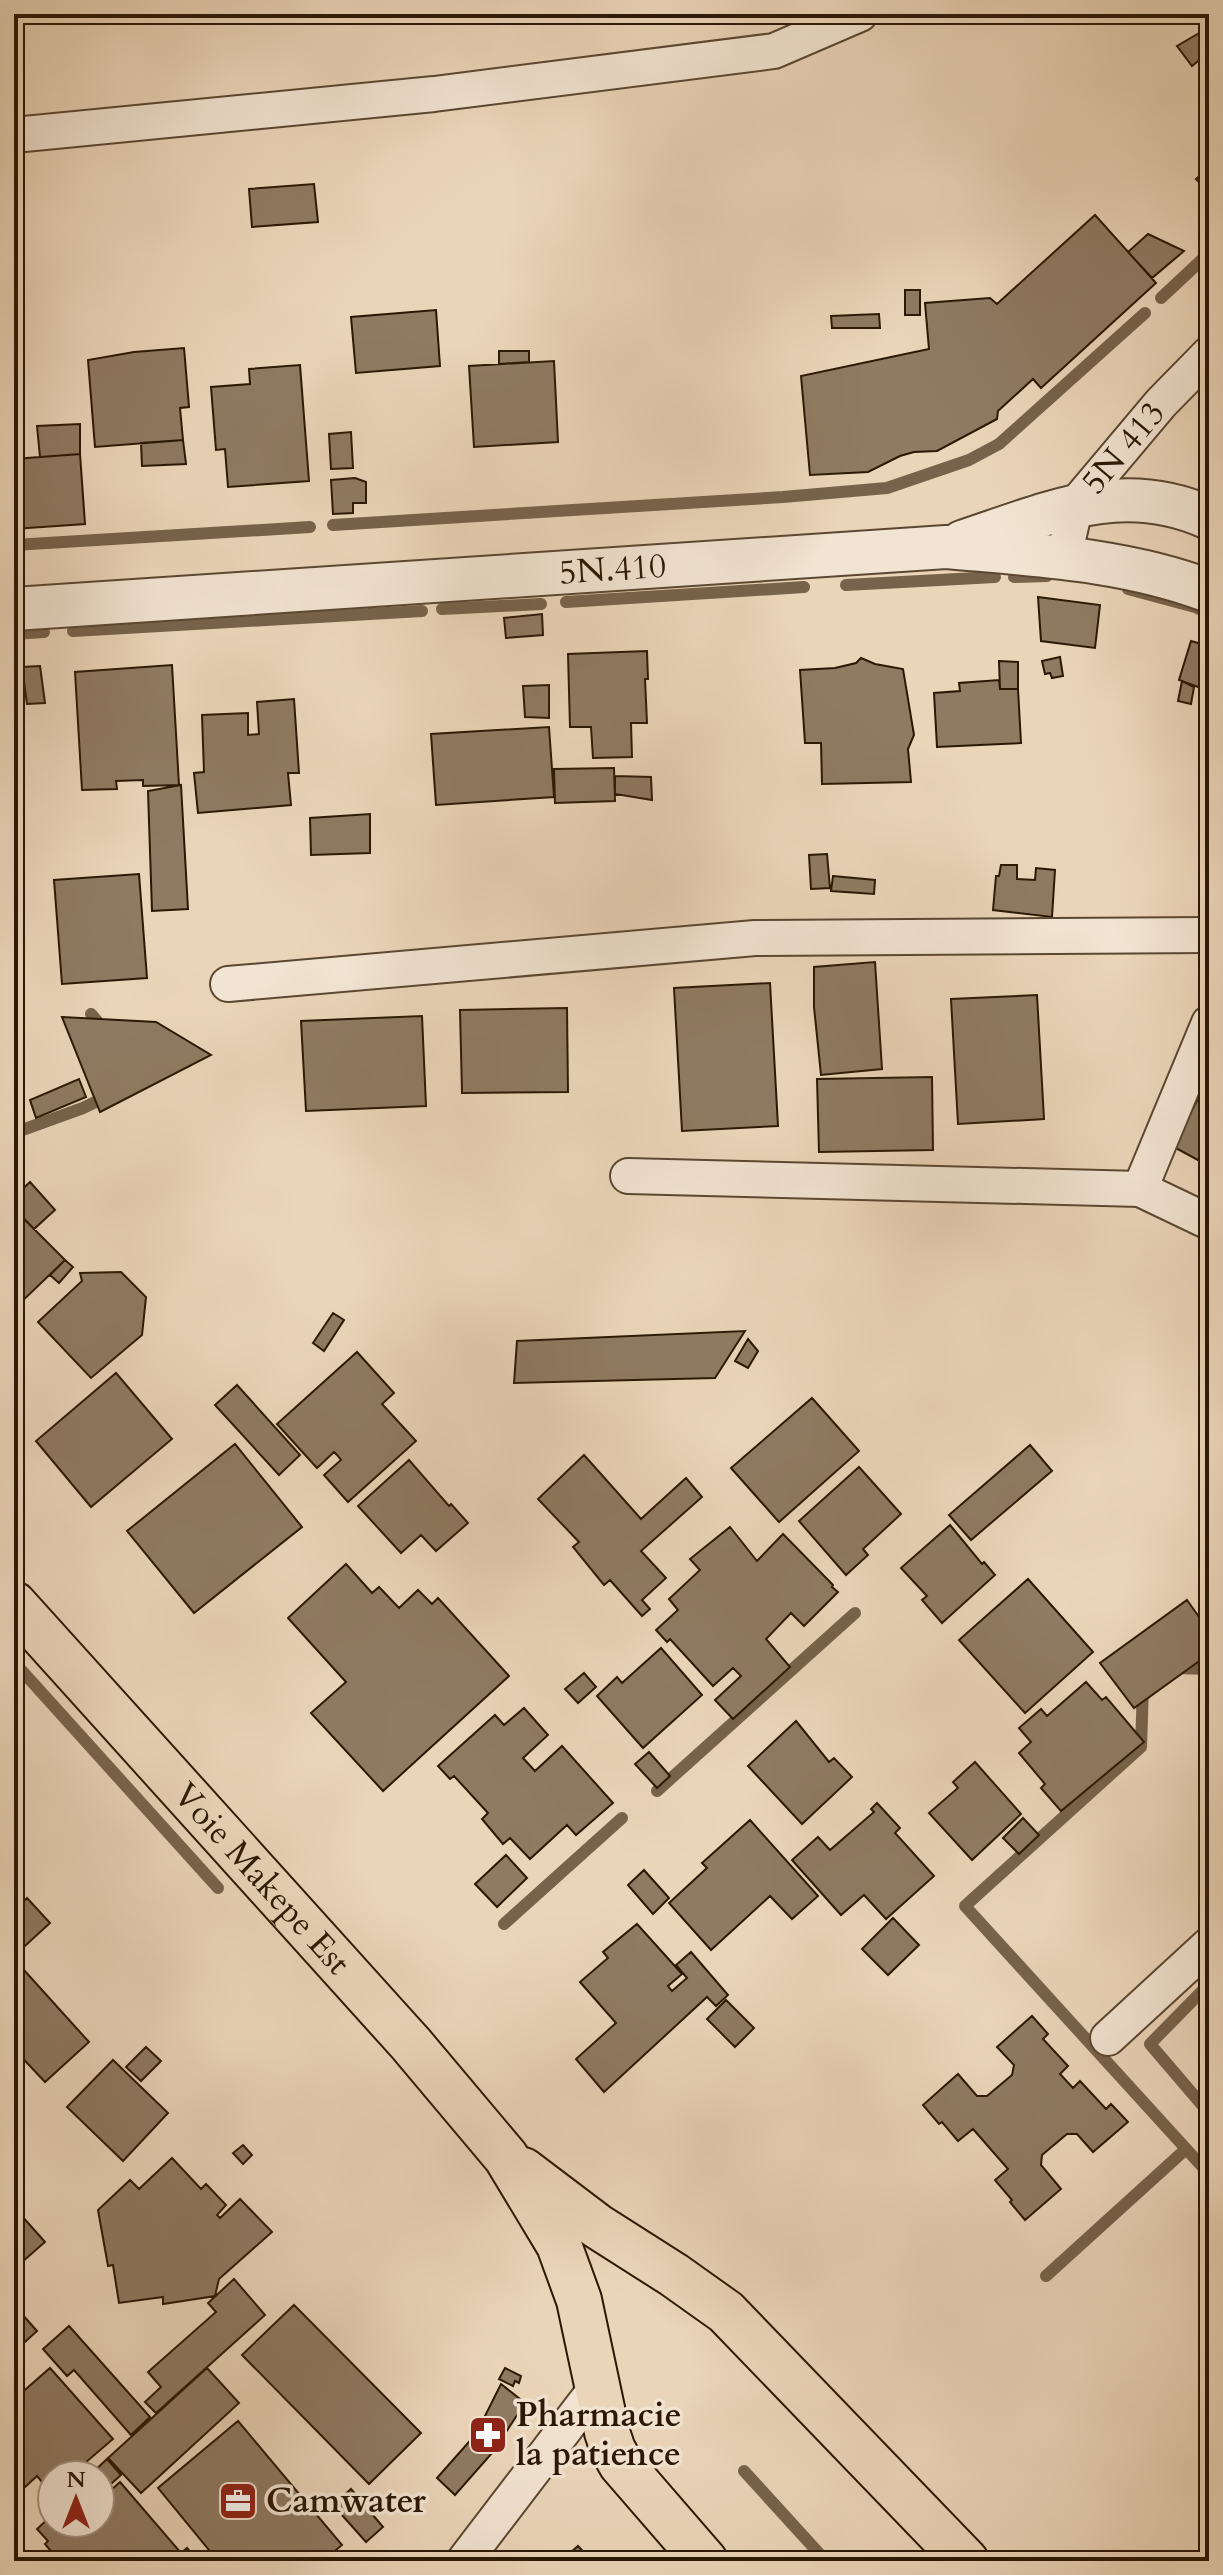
<svg xmlns="http://www.w3.org/2000/svg" width="1223" height="2575" font-family="Cardo,serif">
<style>
.lines{fill:none;stroke-linecap:round;stroke-linejoin:round}
.stream{stroke:#77634b;stroke-width:12}
.building{fill:#8f7a62;stroke:#2b1804;stroke-width:2}
.minor-casing{stroke:#5b4731;stroke-width:38}
.tertiary-casing{stroke:#5b4731;stroke-width:46}
.primary-casing{stroke:#2b1804;stroke-width:48}
.minor{stroke:#f2e4d2;stroke-width:34}
.tertiary{stroke:#f2e4d2;stroke-width:42}
.primary{stroke:#ebd5b9;stroke-width:44}
.labels{text-anchor:middle;dominant-baseline:central;stroke-width:7;stroke-linejoin:round;paint-order:stroke}
.street-label{font-size:34px;fill:#2b1804;stroke:#f2e4d2}
.poi-label{font-size:34px;font-weight:bold;fill:#2b1804;stroke:#f2e4d2;text-anchor:start}
</style>
<rect width="100%" height="100%" fill="#ebd5b9"/>
<filter id="stains"><feTurbulence type="fractalNoise" baseFrequency=".0025" numOctaves="4"/><feColorMatrix values="0 0 0 0 .2 0 0 0 0 .09 0 0 0 0 .02 0 0 0 .5 -.17"/></filter>
<radialGradient id="worn" r=".72"><stop offset=".6" stop-color="#630" stop-opacity="0"/><stop offset="1" stop-color="#630" stop-opacity=".3"/></radialGradient>
<g class="lines">
<path class="stream" d="M 1161,298 L 1209,253
M 333,525 L 783,497 L 887,488 L 969,460 L 999,444 L 1145,313
M 14,545 L 310,527
M 1014,577 L 1047,576
M 846,585 L 995,577
M 1128,589 L 1195,607 L 1209,614
M 566,602 L 804,587
M 442,609 L 541,604
M 73,631 L 422,611
M 14,634 L 44,632
M 91,1014 L 97,1021 L 102,1032
M 14,1133 L 83,1108 L 108,1096
M 14,1662 L 218,1888
M 1176,1668 L 1209,1669
M 1143,1686 L 1141,1747 L 965,1906 L 1209,2174
M 657,1791 L 855,1613
M 504,1924 L 622,1818
M 1209,1984 L 1150,2044 L 1209,2113
M 1046,2276 L 1186,2149
M 744,2471 L 826,2561"/>
</g>
<path class="building" d="M 1206,29 L 1209,33 L 1209,52 L 1192,66 L 1177,46 Z
M 1209,167 L 1209,193 L 1196,179 Z
M 314,184 L 318,222 L 252,227 L 249,189 Z
M 1095,215 L 1156,283 L 1041,388 L 1033,379 L 998,411 L 997,419 L 937,451 L 914,452 L 900,456 L 868,472 L 810,475 L 801,376 L 929,349 L 925,303 L 990,298 L 997,304 Z
M 1148,234 L 1184,251 L 1152,278 L 1128,252 Z
M 905,290 L 920,290 L 920,315 L 905,315 Z
M 436,310 L 440,366 L 356,373 L 351,317 Z
M 879,314 L 880,328 L 832,328 L 831,316 Z
M 184,348 L 189,407 L 180,408 L 183,440 L 95,447 L 88,360 L 134,352 Z
M 499,351 L 529,351 L 529,362 L 499,364 Z
M 554,361 L 558,442 L 474,447 L 469,366 Z
M 300,365 L 309,481 L 228,487 L 225,449 L 216,450 L 211,387 L 250,384 L 249,369 Z
M 80,424 L 80,454 L 40,457 L 37,426 Z
M 351,432 L 353,468 L 331,469 L 329,434 Z
M 183,440 L 186,464 L 142,466 L 141,443 Z
M 80,454 L 85,524 L 14,529 L 14,459 Z
M 355,478 L 366,482 L 366,503 L 353,503 L 353,513 L 333,514 L 331,480 Z
M 1038,597 L 1100,605 L 1095,648 L 1041,641 Z
M 542,614 L 543,635 L 506,638 L 504,618 Z
M 1191,641 L 1209,646 L 1209,691 L 1179,680 Z
M 647,651 L 648,679 L 645,679 L 647,723 L 631,723 L 632,757 L 593,758 L 591,727 L 570,727 L 568,654 Z
M 1060,657 L 1063,676 L 1052,678 L 1050,673 L 1045,674 L 1042,661 Z
M 861,658 L 875,664 L 903,669 L 914,735 L 908,749 L 911,782 L 822,784 L 821,743 L 805,743 L 800,670 L 835,668 L 856,663 Z
M 999,661 L 1018,662 L 1018,689 L 1000,689 Z
M 172,665 L 179,785 L 143,786 L 143,780 L 116,781 L 117,789 L 82,790 L 75,672 Z
M 40,666 L 45,703 L 27,704 L 22,667 Z
M 999,680 L 1000,689 L 1018,689 L 1021,743 L 937,747 L 934,693 L 960,691 L 959,683 Z
M 1182,681 L 1194,687 L 1191,704 L 1178,701 Z
M 549,685 L 549,718 L 525,717 L 523,686 Z
M 294,699 L 299,773 L 288,773 L 291,805 L 198,813 L 194,773 L 204,772 L 202,715 L 248,713 L 248,735 L 259,734 L 257,702 Z
M 549,727 L 554,797 L 436,805 L 431,734 Z
M 614,768 L 615,801 L 555,803 L 554,769 Z
M 615,776 L 651,777 L 652,800 L 615,794 Z
M 181,785 L 188,909 L 152,911 L 148,791 Z
M 370,814 L 370,853 L 311,855 L 310,818 Z
M 827,854 L 830,888 L 811,889 L 809,855 Z
M 1001,865 L 1017,865 L 1017,879 L 1035,880 L 1036,868 L 1055,870 L 1052,917 L 993,910 L 996,876 L 999,876 Z
M 139,874 L 147,978 L 62,984 L 54,880 Z
M 833,876 L 875,880 L 874,894 L 831,891 Z
M 875,962 L 882,1069 L 821,1075 L 814,1007 L 814,967 Z
M 770,983 L 778,1126 L 682,1131 L 674,988 Z
M 1037,995 L 1044,1119 L 958,1124 L 951,999 Z
M 567,1008 L 568,1092 L 462,1093 L 460,1010 Z
M 422,1016 L 426,1106 L 306,1111 L 301,1021 Z
M 62,1017 L 156,1022 L 211,1055 L 100,1112 Z
M 932,1077 L 933,1150 L 819,1152 L 817,1079 Z
M 79,1079 L 86,1097 L 36,1118 L 30,1100 Z
M 1209,1079 L 1209,1166 L 1172,1146 Z
M 30,1182 L 55,1210 L 34,1229 L 14,1208 L 14,1197 Z
M 14,1209 L 65,1260 L 14,1309 Z
M 65,1260 L 73,1267 L 59,1283 L 50,1275 Z
M 121,1272 L 146,1297 L 142,1335 L 91,1378 L 38,1322 L 82,1281 L 80,1273 Z
M 333,1313 L 344,1320 L 324,1351 L 313,1343 Z
M 745,1331 L 715,1378 L 514,1383 L 517,1341 Z
M 748,1339 L 758,1351 L 748,1368 L 735,1361 Z
M 357,1352 L 394,1393 L 382,1404 L 416,1441 L 348,1502 L 324,1475 L 341,1460 L 337,1455 L 334,1452 L 317,1468 L 277,1424 Z
M 116,1373 L 172,1439 L 91,1507 L 36,1441 Z
M 237,1385 L 300,1455 L 279,1475 L 215,1405 Z
M 812,1398 L 859,1451 L 779,1522 L 731,1468 Z
M 235,1444 L 302,1527 L 194,1613 L 127,1531 Z
M 1030,1445 L 1052,1471 L 971,1540 L 949,1515 Z
M 584,1455 L 641,1519 L 686,1478 L 702,1497 L 641,1551 L 666,1578 L 642,1600 L 650,1609 L 642,1616 L 610,1580 L 604,1585 L 573,1547 L 579,1542 L 538,1499 Z
M 409,1460 L 449,1506 L 451,1504 L 468,1523 L 436,1551 L 421,1535 L 401,1553 L 358,1506 Z
M 859,1467 L 901,1514 L 863,1549 L 868,1555 L 846,1575 L 799,1521 Z
M 950,1525 L 982,1564 L 984,1562 L 995,1575 L 942,1623 L 922,1600 L 927,1596 L 901,1568 Z
M 730,1527 L 757,1561 L 783,1534 L 833,1585 L 832,1587 L 838,1592 L 804,1626 L 791,1613 L 766,1639 L 790,1667 L 733,1719 L 715,1700 L 741,1676 L 733,1668 L 713,1686 L 670,1639 L 667,1642 L 656,1630 L 678,1610 L 669,1599 L 700,1570 L 690,1559 Z
M 346,1564 L 372,1593 L 379,1587 L 399,1608 L 418,1590 L 432,1604 L 438,1598 L 509,1676 L 383,1791 L 311,1713 L 346,1682 L 288,1618 Z
M 1028,1579 L 1093,1652 L 1025,1713 L 959,1640 Z
M 1187,1600 L 1209,1631 L 1209,1654 L 1134,1708 L 1100,1663 Z
M 661,1648 L 702,1695 L 643,1748 L 597,1696 L 617,1677 L 622,1683 Z
M 584,1673 L 596,1687 L 578,1703 L 565,1689 Z
M 1086,1682 L 1102,1700 L 1106,1697 L 1144,1742 L 1061,1811 L 1041,1788 L 1045,1784 L 1019,1753 L 1031,1742 L 1019,1728 L 1041,1709 L 1047,1716 Z
M 524,1708 L 548,1735 L 523,1758 L 535,1771 L 562,1746 L 613,1803 L 576,1835 L 567,1825 L 530,1859 L 510,1838 L 503,1844 L 482,1819 L 488,1813 L 454,1776 L 450,1779 L 438,1766 L 495,1715 L 504,1725 Z
M 796,1721 L 829,1762 L 834,1758 L 852,1777 L 802,1824 L 748,1766 Z
M 649,1752 L 670,1776 L 657,1788 L 635,1764 Z
M 975,1762 L 1021,1814 L 972,1860 L 929,1813 L 958,1788 L 953,1782 Z
M 877,1803 L 900,1828 L 895,1833 L 934,1876 L 886,1919 L 864,1895 L 841,1915 L 792,1860 L 818,1837 L 830,1850 L 874,1812 L 871,1809 Z
M 1023,1818 L 1039,1835 L 1019,1854 L 1003,1838 Z
M 750,1820 L 818,1896 L 792,1919 L 770,1896 L 711,1950 L 669,1903 L 707,1868 L 702,1863 Z
M 506,1855 L 527,1878 L 497,1907 L 475,1884 Z
M 644,1870 L 669,1898 L 653,1914 L 628,1885 Z
M 27,1898 L 50,1923 L 14,1956 L 14,1911 Z
M 893,1918 L 919,1945 L 888,1975 L 862,1949 Z
M 637,1924 L 682,1974 L 668,1986 L 672,1991 L 687,1978 L 676,1965 L 691,1952 L 728,1995 L 716,2006 L 707,1997 L 604,2092 L 576,2059 L 616,2023 L 580,1982 L 608,1958 L 603,1952 Z
M 14,1959 L 89,2042 L 45,2082 L 14,2049 Z
M 726,2000 L 754,2028 L 735,2047 L 707,2019 Z
M 1032,2016 L 1048,2034 L 1043,2039 L 1068,2066 L 1060,2074 L 1073,2088 L 1080,2081 L 1106,2109 L 1111,2104 L 1128,2122 L 1093,2152 L 1077,2134 L 1067,2134 L 1042,2155 L 1041,2165 L 1061,2189 L 1025,2220 L 1010,2202 L 1012,2200 L 995,2180 L 1008,2169 L 973,2129 L 958,2141 L 942,2122 L 939,2124 L 923,2105 L 958,2074 L 977,2096 L 987,2096 L 1012,2075 L 1014,2065 L 997,2047 Z
M 146,2047 L 161,2061 L 141,2081 L 126,2067 Z
M 113,2060 L 168,2113 L 123,2161 L 67,2107 Z
M 243,2145 L 252,2155 L 243,2164 L 233,2153 Z
M 172,2158 L 201,2189 L 206,2184 L 226,2205 L 217,2215 L 220,2218 L 240,2199 L 272,2232 L 219,2279 L 215,2296 L 163,2304 L 163,2297 L 119,2303 L 113,2265 L 108,2266 L 98,2210 L 130,2180 L 139,2189 Z
M 21,2215 L 45,2242 L 14,2269 L 14,2221 Z
M 234,2279 L 265,2315 L 156,2413 L 145,2402 L 161,2387 L 148,2372 L 216,2312 L 208,2303 Z
M 14,2305 L 37,2331 L 14,2352 Z
M 294,2305 L 421,2433 L 369,2484 L 242,2355 Z
M 69,2326 L 150,2417 L 131,2435 L 74,2370 L 67,2376 L 43,2349 Z
M 50,2368 L 113,2439 L 71,2475 L 52,2475 L 51,2493 L 37,2476 L 25,2487 L 14,2475 L 14,2405 L 22,2398 L 19,2395 Z
M 207,2368 L 239,2403 L 141,2493 L 108,2458 Z
M 505,2368 L 521,2376 L 519,2383 L 515,2381 L 513,2386 L 499,2379 Z
M 501,2384 L 525,2403 L 493,2452 L 455,2495 L 437,2478 L 476,2434 Z
M 238,2421 L 342,2545 L 323,2561 L 218,2561 L 158,2488 Z
M 107,2459 L 121,2475 L 100,2494 L 100,2475 L 90,2475 Z
M 120,2482 L 181,2553 L 187,2548 L 198,2561 L 59,2561 L 45,2544 L 48,2541 L 37,2529 L 52,2515 L 52,2523 L 100,2523 L 100,2500 Z
M 351,2489 L 383,2527 L 366,2542 L 333,2505 Z
M 578,2546 L 592,2561 L 561,2561 Z"/>
<g class="lines">
<g class="minor-casing">
<g id="minor">
<path d="M 14,135 L 434,94 L 774,51 L 860,14"/>
<path id="s1" d="M 1064,557 L 1076,504 L 1161,403 L 1209,354"/>
<path d="M 228,984 L 755,938 L 1209,935"/>
<path d="M 628,1176 L 1140,1189 L 1209,1023"/>
<path d="M 1140,1189 L 1209,1222"/>
<path d="M 1108,2038 L 1209,1945"/>
<path d="M 464,2561 L 597,2387"/>
</g>
</g>
<g class="tertiary-casing">
<g id="tertiary">
<path d="M 962,542 C 1047,514 1121,478 1209,518"/>
<path id="s2" d="M 14,609 L 946,547 C 1035,555 1125,559 1209,591"/>
</g>
</g>
<g class="primary-casing">
<g id="primary">
<path id="s3" d="M 14,1604 L 411,2044 L 506,2157 L 559,2245 L 579,2300 L 607,2432 L 613,2450 L 621,2464 L 705,2561"/>
<path d="M 523,2170 L 597,2226 L 674,2275 L 726,2312 L 966,2561"/>
</g>
</g>
<use href="#minor" class="minor"/>
<use href="#tertiary" class="tertiary"/>
<use href="#primary" class="primary"/>
</g>
<defs>
<g id="pharmacy-square" transform="scale(2)"><rect x="-9" y="-9" width="18" height="18" rx="4" fill="#8f2418" stroke="#f2e4d2"/><path d="M-2-6h4v4h4v4h-4v4h-4v-4h-4v-4h4Z" fill="#fff"/></g>
<g id="office-square" transform="scale(2)"><rect x="-9" y="-9" width="18" height="18" rx="4" fill="#8f2418" stroke="#f2e4d2"/><path d="M-6-3h4V-5.5h4V-3h4V5H-6ZM-1-4.5V-3h2v-1.5ZM-6 0V1H6V0Z" fill="#fff"/></g>
</defs>
<g fill-rule="evenodd">
<use href="#pharmacy-square" x="488" y="2435"/>
<use href="#office-square" x="238" y="2501"/>
</g>
<g class="labels">
<g class="street-label">
<text stroke="none"><textPath href="#s1" startOffset="128">5N 413</textPath></text>
<text stroke="none"><textPath href="#s2" startOffset="600">5N.410</textPath></text>
<text stroke="none"><textPath href="#s3" startOffset="370">Voie Makepe Est</textPath></text>
</g>
<g class="poi-label">
<text x="516" y="2415">Pharmacie<tspan x="516" dy="39">la patience</tspan></text>
<text x="266" y="2501">Camwater</text>
</g>
</g>
<rect width="1223" height="2575" fill="none" stroke="#ebd5b9" stroke-width="48"/>
<rect x="16" y="16" width="1191" height="2543" fill="none" stroke="#2b1804" stroke-width="4"/>
<rect x="24" y="24" width="1175" height="2527" fill="none" stroke="#2b1804" stroke-width="2"/>
<g transform="translate(76 2499)"><circle r="38" fill="#f2e4d2" stroke="#a29280" stroke-width="2"/>
<path d="M0-6L14 30L0 20L-14 30Z" fill="#8f2418"/>
<text y="-12" font-size="22" font-weight="bold" text-anchor="middle" fill="#2b1804">N</text>
</g>
<rect width="100%" height="100%" filter="url(#stains)"/>
<rect width="100%" height="100%" fill="url(#worn)"/>
</svg>
